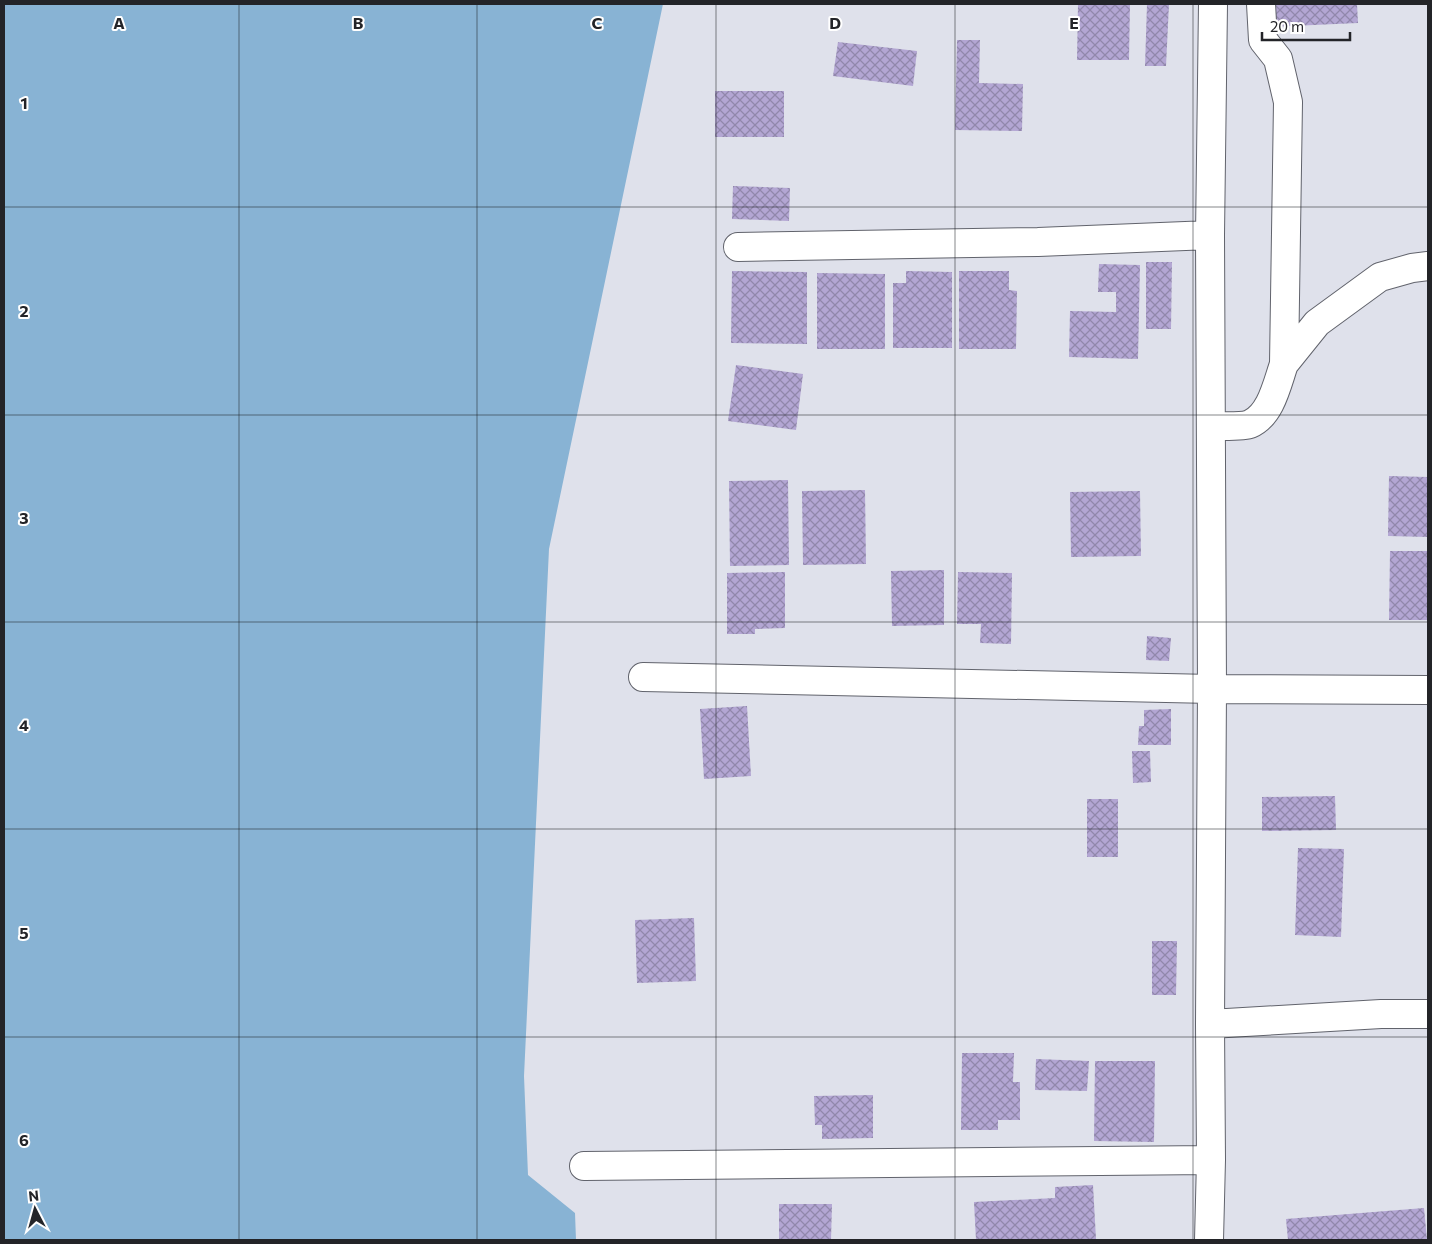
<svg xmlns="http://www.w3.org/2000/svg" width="1432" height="1244" font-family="Commissioner,sans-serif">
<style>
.water{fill:#88b3d4}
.building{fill:url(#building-cross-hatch)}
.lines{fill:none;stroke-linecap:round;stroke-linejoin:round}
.minor-casing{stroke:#61636c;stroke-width:30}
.minor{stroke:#fff;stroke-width:28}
.grid{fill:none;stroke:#232428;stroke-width:1;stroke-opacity:0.55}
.grid-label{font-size:16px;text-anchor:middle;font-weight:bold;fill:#232428;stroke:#fff;stroke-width:4;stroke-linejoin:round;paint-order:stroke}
</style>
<defs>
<pattern id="building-cross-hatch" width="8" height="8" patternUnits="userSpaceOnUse" patternTransform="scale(1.25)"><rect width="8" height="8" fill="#b3a6d3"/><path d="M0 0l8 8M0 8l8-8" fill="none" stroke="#9187ab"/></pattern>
</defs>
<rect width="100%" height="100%" fill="#dfe1eb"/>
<path class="water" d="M 4,4 L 663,4 L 549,549 L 524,1076 L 528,1175 L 575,1213 L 576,1240 L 4,1240 Z"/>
<path class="building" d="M 1078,4 L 1130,4 L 1129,60 L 1077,60 Z
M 1147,4 L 1169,4 L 1166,66 L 1145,66 Z
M 1268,4 L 1357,4 L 1358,23 L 1269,27 Z
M 957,40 L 980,40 L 979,83 L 1023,84 L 1022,131 L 955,130 Z
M 838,42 L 917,51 L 913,86 L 833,76 Z
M 715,91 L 784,91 L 784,137 L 715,137 Z
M 733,186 L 790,188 L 789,221 L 732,219 Z
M 1146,262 L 1172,262 L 1171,329 L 1146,329 Z
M 1099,264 L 1140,265 L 1138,359 L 1069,357 L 1070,311 L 1116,312 L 1116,292 L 1098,292 Z
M 732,271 L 807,272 L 807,344 L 731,343 Z
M 906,271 L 952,272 L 952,348 L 893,348 L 893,283 L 906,283 Z
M 959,271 L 1009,271 L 1009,290 L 1017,291 L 1016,349 L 959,349 Z
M 817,273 L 885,274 L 885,349 L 817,349 Z
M 736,365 L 803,374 L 796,430 L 728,421 Z
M 1389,476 L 1428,477 L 1428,537 L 1388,536 Z
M 788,480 L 789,565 L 730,566 L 729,481 Z
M 865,490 L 866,564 L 803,565 L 802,491 Z
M 1140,491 L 1141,556 L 1071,557 L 1070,492 Z
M 1390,551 L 1428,551 L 1428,620 L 1389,620 Z
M 944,570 L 944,625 L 892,626 L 891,571 Z
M 785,572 L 785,628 L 755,629 L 755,634 L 727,634 L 727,573 Z
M 958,572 L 1012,573 L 1011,644 L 980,643 L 981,624 L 957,624 Z
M 1147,636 L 1171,638 L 1169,661 L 1146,660 Z
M 747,706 L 751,776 L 704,779 L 700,709 Z
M 1171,709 L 1171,745 L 1138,745 L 1139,726 L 1144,726 L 1144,710 Z
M 1132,751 L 1150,751 L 1151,782 L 1133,783 Z
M 1335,796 L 1336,830 L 1262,831 L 1262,797 Z
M 1087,799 L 1118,799 L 1118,857 L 1087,857 Z
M 1298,848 L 1344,849 L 1341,937 L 1295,935 Z
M 694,918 L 696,981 L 637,983 L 635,920 Z
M 1152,941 L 1177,941 L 1176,995 L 1152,995 Z
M 962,1053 L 1014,1053 L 1013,1082 L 1020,1082 L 1020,1120 L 998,1120 L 998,1130 L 961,1130 Z
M 1036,1059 L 1089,1061 L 1087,1091 L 1035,1090 Z
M 1095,1061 L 1155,1061 L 1154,1142 L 1094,1141 Z
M 873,1095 L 873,1138 L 822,1139 L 822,1125 L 815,1125 L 814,1096 Z
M 1093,1185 L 1096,1239 L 976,1240 L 974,1202 L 1055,1198 L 1055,1187 Z
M 779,1204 L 832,1204 L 831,1240 L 779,1240 Z
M 1424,1208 L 1427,1240 L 1288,1240 L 1286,1219 Z"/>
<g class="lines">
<g class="minor-casing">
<path id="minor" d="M 738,247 L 1038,242 L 1210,235
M 1284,364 L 1317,323 L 1380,277 L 1412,268 L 1428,266
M 1211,426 C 1219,426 1243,427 1250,424 C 1271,415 1277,384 1284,364 L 1288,102 L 1278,59 L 1263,40 L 1261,4
M 643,677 L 1212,689 L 1428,690
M 1210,1024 L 1381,1014 L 1428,1014
M 584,1166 L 1211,1160
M 1209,1240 L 1211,1160 L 1210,1024 L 1212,689 L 1210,235 L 1213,4"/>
</g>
<use href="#minor" class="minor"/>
</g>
<path class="grid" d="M 239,4 L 239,1240M 477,4 L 477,1240M 716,4 L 716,1240M 955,4 L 955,1240M 1193,4 L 1193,1240M 4,207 L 1428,207M 4,415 L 1428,415M 4,622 L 1428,622M 4,829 L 1428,829M 4,1037 L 1428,1037"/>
<g class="grid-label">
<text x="119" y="29">A</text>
<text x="358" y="29">B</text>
<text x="597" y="29">C</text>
<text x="835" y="29">D</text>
<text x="1074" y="29">E</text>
<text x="24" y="109">1</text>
<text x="24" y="317">2</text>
<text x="24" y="524">3</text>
<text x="24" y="731">4</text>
<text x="24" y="939">5</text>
<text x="24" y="1146">6</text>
</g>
<rect width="1432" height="1244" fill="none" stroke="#232428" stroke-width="10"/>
<g transform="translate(35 1209) rotate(354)" stroke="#ffffff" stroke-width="4" paint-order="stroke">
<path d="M0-4L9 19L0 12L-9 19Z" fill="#232428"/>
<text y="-8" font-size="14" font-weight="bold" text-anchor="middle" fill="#232428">N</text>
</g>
<path d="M1262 32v8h88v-8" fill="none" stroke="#232428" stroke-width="2.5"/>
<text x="1270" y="32" font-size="15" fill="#232428" stroke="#ffffff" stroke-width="4" paint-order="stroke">20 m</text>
</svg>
